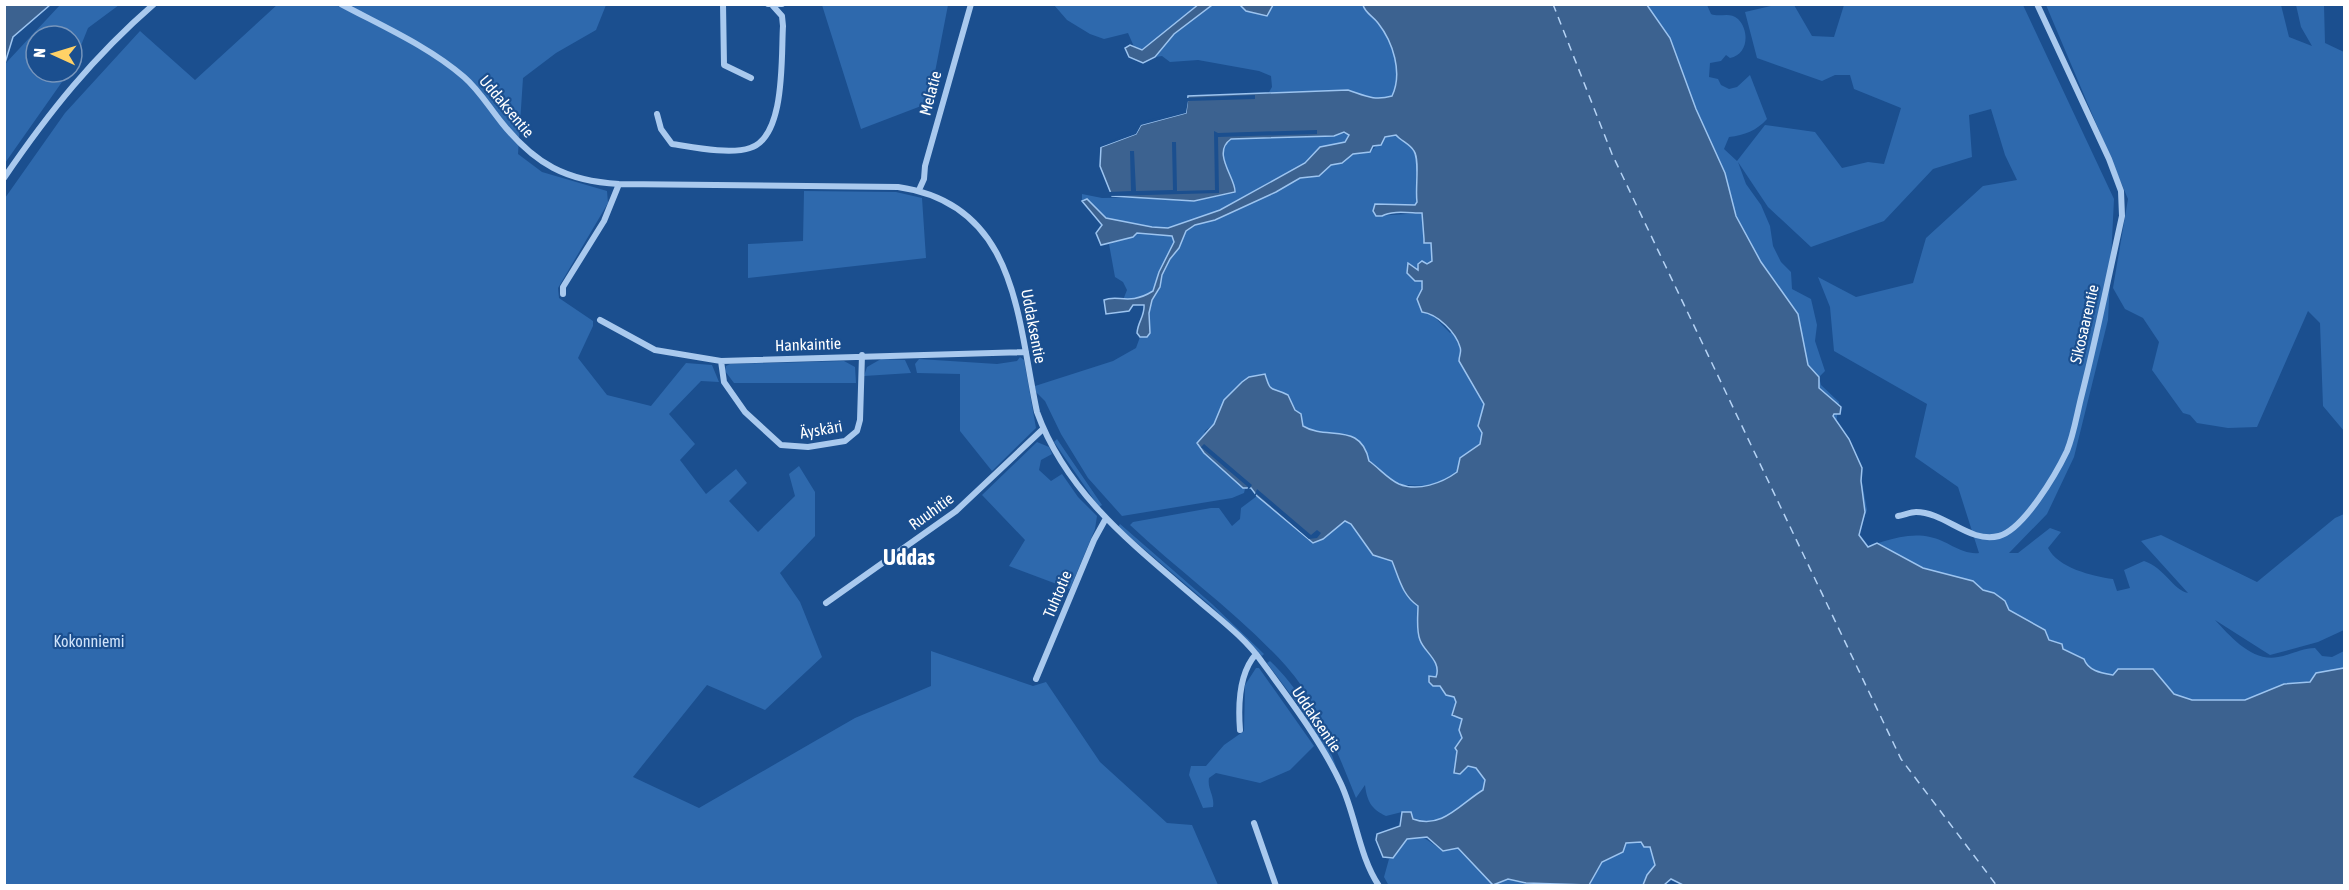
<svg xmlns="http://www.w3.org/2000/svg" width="2349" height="890" font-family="'Asap Condensed',sans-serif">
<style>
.green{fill:#2e69ad;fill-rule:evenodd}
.water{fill:#3c6290;stroke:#9cc4f0;stroke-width:1.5}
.pier{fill:#1b4f8f}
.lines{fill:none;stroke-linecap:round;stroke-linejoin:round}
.ferry{stroke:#b5d3f5;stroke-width:1.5;stroke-dasharray:8 6;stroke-linecap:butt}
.street{stroke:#a9c9ee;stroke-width:6}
.labels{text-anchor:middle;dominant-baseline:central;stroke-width:4.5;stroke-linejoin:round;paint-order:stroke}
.street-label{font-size:16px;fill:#fff;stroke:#1b4f8f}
.park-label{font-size:16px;fill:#cfe3fa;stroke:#1b4f8f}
.district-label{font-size:22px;font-weight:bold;fill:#fff;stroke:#1b4f8f}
</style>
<rect width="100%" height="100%" fill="#1b4f8f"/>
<path class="green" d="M 278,4 L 606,5 L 596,30 L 556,53 L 523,78 L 518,154 L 542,172 L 607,191 L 608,203 L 558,288 L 559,298 L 593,321 L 593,326 L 578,358 L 607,395 L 651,406 L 686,363 L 712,365 L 719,382 L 701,381 L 669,414 L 695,444 L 680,460 L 706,494 L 736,469 L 747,483 L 729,501 L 758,532 L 795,496 L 789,474 L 799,466 L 815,492 L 815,536 L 780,573 L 800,602 L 822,657 L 765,710 L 707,685 L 633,777 L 699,808 L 855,718 L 931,686 L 931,651 L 1033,686 L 1046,682 L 1100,762 L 1167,823 L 1192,825 L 1218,885 L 5,886 L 5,198 L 65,113 L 140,31 L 195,80 Z
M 60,5 L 119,5 L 88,28 L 72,68 L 72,36 L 36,36 L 36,72 L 69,72 L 5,163 L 5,64 Z
M 822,5 L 948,5 L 929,103 L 861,129 Z
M 1054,5 L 1199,5 L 1142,50 L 1135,49 L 1128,33 L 1104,39 L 1090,34 L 1067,20 Z
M 1212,5 L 1371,5 L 1381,14 L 1404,82 L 1387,103 L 1268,94 L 1272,87 L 1271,76 L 1259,71 L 1198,60 L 1170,62 L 1162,56 L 1155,57 L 1174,34 Z
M 1421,5 L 1707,5 L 1711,14 C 1720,18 1729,11 1738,19 C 1750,31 1748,55 1730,58 L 1726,55 L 1721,61 L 1710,63 L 1709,77 L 1718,79 L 1721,85 L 1729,89 L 1737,87 L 1750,75 L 1767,119 C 1756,131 1745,135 1729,137 L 1724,149 L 1737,161 L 1765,125 L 1815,132 L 1842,168 L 1868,162 L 1884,164 L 1901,108 L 1854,89 L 1850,75 L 1835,75 L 1822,81 L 1757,58 L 1745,12 L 1775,5 L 1794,5 L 1812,36 L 1834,37 L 1844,5 L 2023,5 L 2114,199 L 2108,320 L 2074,457 L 2047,514 L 2009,553 L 2018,553 L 2050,528 L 2061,532 L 2048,548 C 2058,568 2092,576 2113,579 L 2117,591 L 2130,588 L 2124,570 L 2144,561 C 2165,568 2173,590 2188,593 L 2141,541 L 2161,535 L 2257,582 L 2335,518 L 2344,514 L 2344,630 L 2318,642 L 2270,655 L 2215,620 C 2231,637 2252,662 2278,657 C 2291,655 2302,648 2315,648 L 2322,656 L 2332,657 L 2344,651 L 2344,823 L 1728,695 ZM 1991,109 L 2005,155 L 2017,180 L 1983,186 L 1926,238 L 1913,283 L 1856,297 L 1818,277 L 1830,307 L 1834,351 L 1927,404 L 1915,457 L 1958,487 L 1979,553 C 1961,555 1947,540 1930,537 C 1903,531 1876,545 1851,552 L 1867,510 L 1858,460 L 1835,431 L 1839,402 L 1821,385 L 1819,377 L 1825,371 L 1815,341 L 1817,325 L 1811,299 L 1792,289 L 1791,272 L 1781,262 L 1773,246 L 1770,226 L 1761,205 L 1746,184 L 1738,162 L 1768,207 L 1811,247 L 1884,221 L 1933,169 L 1972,157 L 1969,115 Z
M 2046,5 L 2281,5 L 2289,37 L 2312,46 L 2301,27 L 2296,5 L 2324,5 L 2325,43 L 2344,52 L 2344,431 L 2323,406 L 2320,323 L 2308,311 L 2257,427 L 2228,428 L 2197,423 L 2190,415 L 2183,413 L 2152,370 L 2159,342 L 2143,318 L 2125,309 L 2113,288 L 2128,199 Z
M 1339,132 L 1349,135 L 1345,142 L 1320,147 L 1305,163 L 1220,210 L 1168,228 L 1152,227 L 1106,218 L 1084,199 L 1082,201 L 1082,194 L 1102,198 L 1159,197 L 1172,200 L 1194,201 L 1234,193 L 1235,188 C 1225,178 1217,148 1231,139 L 1334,136 Z
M 1396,135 L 1420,142 L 1434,205 L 1373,208 L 1376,216 L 1422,213 L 1447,251 L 1415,270 L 1415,281 L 1422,281 L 1423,285 L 1417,299 L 1450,333 L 1502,289 L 1480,444 L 1469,454 L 1458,472 L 1445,481 L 1425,486 L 1390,484 L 1303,426 L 1301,414 C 1288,406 1288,392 1270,390 L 1267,386 L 1267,376 L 1247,381 L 1230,395 L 1214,424 L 1205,431 L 1200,449 L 1245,489 L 1244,493 L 1232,498 L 1122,516 L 1088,478 L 1061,434 L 1045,401 L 1036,392 L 1035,386 L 1113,361 L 1136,348 L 1140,337 L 1147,337 L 1150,333 L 1149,313 L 1152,300 L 1160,287 L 1162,275 L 1170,259 L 1179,248 L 1186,231 L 1196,225 L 1215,220 L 1276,192 L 1300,178 L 1319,176 L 1331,165 L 1342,163 L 1353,153 L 1370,152 L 1385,138 Z
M 804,191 L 896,192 L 922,198 L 926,258 L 748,278 L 748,244 L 803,241 Z
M 1137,233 L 1172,236 L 1175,242 L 1159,272 L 1153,291 L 1142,298 L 1123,300 L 1127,290 L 1123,282 L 1115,277 L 1109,244 L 1133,237 Z
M 1020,357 L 1024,360 L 1036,428 L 992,471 L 960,431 L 960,374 L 917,373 L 915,364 L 919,359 L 997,364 L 1017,361 Z
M 881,359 L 905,360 L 911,373 L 864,376 L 867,367 Z
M 844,361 L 855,367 L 856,383 L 734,383 L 725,371 L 726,366 L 730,364 Z
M 1057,439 L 1102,505 L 1099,507 L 1054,442 Z
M 1037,442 L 1049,447 L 1052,454 L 1041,460 L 1039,470 L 1051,481 L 1062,474 L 1078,497 L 1097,516 L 1095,529 L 1070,589 L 1009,566 L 1025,540 L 982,495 Z
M 1257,496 L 1308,540 L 1323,539 L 1338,524 L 1354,518 L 1427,587 L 1456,702 L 1452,714 L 1462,718 L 1462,737 L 1455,747 L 1457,751 L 1454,772 L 1468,765 L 1476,768 L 1485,780 L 1483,790 C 1453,808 1440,835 1402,812 L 1386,816 C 1371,809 1367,801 1365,785 L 1356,798 C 1338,753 1318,702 1286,666 C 1239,614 1181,573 1130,525 L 1133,522 L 1211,508 L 1219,508 L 1232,526 L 1240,519 L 1241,508 Z
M 1120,524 L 1212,604 L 1264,654 L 1262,656 L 1211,606 L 1118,527 Z
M 1270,661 C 1297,686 1326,732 1336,767 L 1294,699 L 1267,663 Z
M 1256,668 L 1259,668 L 1314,746 L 1290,770 L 1260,783 L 1216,773 L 1209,778 C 1207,789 1215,796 1213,807 L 1203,808 L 1189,775 L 1191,766 L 1206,766 L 1224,745 L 1244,731 L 1245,685 Z
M 1423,837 L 1443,851 L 1458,848 L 1497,884 L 1508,879 L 1526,883 L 1561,882 L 1568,885 L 1389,886 L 1384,877 L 1389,859 L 1393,858 L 1407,839 Z
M 1634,841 L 1650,847 L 1655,865 L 1647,875 L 1643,885 L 1589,886 L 1602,862 L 1623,852 L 1626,843 Z"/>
<path class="water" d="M 5,4 L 50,5 L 13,37 L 5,63 Z
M 1199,4 L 1212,5 L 1174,34 L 1155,57 L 1143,63 L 1129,57 L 1125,48 L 1130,45 L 1142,50 Z
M 1240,5 L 1273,5 L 1267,16 L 1246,11 Z
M 1363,5 L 1647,5 L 1670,38 L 1696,109 L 1725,173 L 1736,216 L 1761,262 L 1798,314 L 1808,365 L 1819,377 L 1819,388 L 1841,407 L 1840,414 L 1834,414 L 1833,416 L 1849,439 L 1862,468 L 1861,481 L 1865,512 L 1859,535 L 1868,547 L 1877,543 L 1923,568 L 1973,581 L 1983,590 L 1994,593 L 2005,601 L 2009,610 L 2045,630 L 2049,640 L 2062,644 L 2063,649 L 2084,659 C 2088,671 2102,673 2113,675 L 2118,669 L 2153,669 L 2174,694 L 2192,700 L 2245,700 L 2284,684 L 2310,682 L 2316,673 L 2344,668 L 2344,885 L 1685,886 L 1671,879 L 1664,885 L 1643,885 L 1647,875 L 1655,865 L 1650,847 L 1644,847 L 1641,842 L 1626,843 L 1623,852 L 1602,862 L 1589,885 L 1526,883 L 1508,879 L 1493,885 L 1458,848 L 1443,851 L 1427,837 L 1407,839 L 1393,858 L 1383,857 L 1376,840 L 1377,834 L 1400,826 L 1402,812 L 1411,812 L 1413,819 C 1442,830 1461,803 1483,790 L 1485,780 L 1476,768 L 1468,766 L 1460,774 L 1454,773 L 1457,751 L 1455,748 L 1462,738 L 1459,730 L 1462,719 L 1452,715 L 1456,702 L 1454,697 L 1446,695 L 1440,686 L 1433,686 L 1429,682 L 1429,676 L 1436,677 C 1442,661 1424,652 1420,640 C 1416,630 1418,616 1418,606 C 1402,595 1399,578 1392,561 L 1373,555 L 1351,524 L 1345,521 L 1323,539 L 1313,543 L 1257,496 L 1251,488 L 1243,488 L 1204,453 L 1197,443 L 1214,424 L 1224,400 L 1242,382 L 1249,377 L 1265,374 C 1271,394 1270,386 1288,395 L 1295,410 L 1301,414 L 1303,426 C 1327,441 1361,421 1369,461 C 1379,468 1388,479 1399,484 C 1418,492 1442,483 1457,472 L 1460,458 L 1480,444 L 1482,433 L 1478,426 L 1484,404 L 1459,361 C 1459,355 1462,352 1460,347 C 1456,333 1438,314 1422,312 L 1417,299 L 1422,289 L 1422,281 L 1415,281 L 1407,273 L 1408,263 L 1418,270 L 1418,264 L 1422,261 L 1427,264 L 1432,261 L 1431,243 L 1424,243 L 1424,239 L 1422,213 C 1410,213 1392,210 1382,216 L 1376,216 L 1373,211 L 1375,204 L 1415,205 L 1417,202 C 1415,189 1420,160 1414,151 C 1410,144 1401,141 1396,135 L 1385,137 L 1381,145 L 1373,146 L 1370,152 L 1353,154 L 1342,163 L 1331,165 L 1319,176 L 1300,178 L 1276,192 L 1215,220 L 1195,225 L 1186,231 L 1179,248 L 1170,259 L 1162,275 L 1160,287 L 1152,300 L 1149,313 L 1150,333 L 1147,337 L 1140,337 L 1137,333 C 1138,321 1145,316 1144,305 L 1133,305 L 1129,311 L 1106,314 L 1104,300 C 1118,294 1129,306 1153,291 L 1159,272 L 1174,242 L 1172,236 L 1137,233 L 1133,237 L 1101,245 L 1096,233 L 1102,225 L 1082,201 L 1087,199 L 1106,218 L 1152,227 L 1168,228 L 1220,210 L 1305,163 L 1320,147 L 1345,142 L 1349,135 L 1344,132 L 1334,136 L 1231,139 C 1211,153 1236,178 1235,192 L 1194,201 L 1112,196 L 1100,166 L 1101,147 L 1136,134 L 1141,125 L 1186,113 L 1188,96 L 1348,90 C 1366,96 1374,101 1392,96 C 1403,73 1393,42 1378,23 C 1373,16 1365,13 1363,5 Z"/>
<path class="pier" d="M 1255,95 L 1255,99 L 1188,101 L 1186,113 L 1141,125 L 1136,134 L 1098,148 L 1100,145 L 1133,132 L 1140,122 L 1184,111 L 1185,98 Z
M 1317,130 L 1317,134 L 1218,137 L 1219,193 L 1109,196 L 1109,192 L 1131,191 L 1130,151 L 1134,151 L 1136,191 L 1173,190 L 1172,142 L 1176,142 L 1177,191 L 1215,190 L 1214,131 L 1218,133 Z
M 1204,444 L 1252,485 L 1247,492 L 1248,487 L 1201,447 Z
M 1257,489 L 1311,535 L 1317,530 L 1321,533 L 1317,538 L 1309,539 L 1257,494 L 1254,497 Z"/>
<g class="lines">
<path class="ferry" d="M 1553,4 L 1612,154 L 1901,759 L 1997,886"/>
<path class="street" d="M 341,4 C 382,26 428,46 464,77 C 479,90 489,107 502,123 C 535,164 566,181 619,184 L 898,187 C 1018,204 1017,319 1037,412 C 1067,495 1135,546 1200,602 C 1221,620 1246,639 1262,662 C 1290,700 1321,741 1341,784 C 1356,816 1359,856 1379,886
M 723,4 L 724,65 L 751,78
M 768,4 L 782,4
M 657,114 L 661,129 L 672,144 C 692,147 730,155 750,148 C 786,137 781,56 783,26 L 782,16 L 773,6
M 4,178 C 49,112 93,57 154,4
M 919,190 L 924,179 L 925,166 L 971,4
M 563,294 L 563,287 L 604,221 L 619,184
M 600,320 L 655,350 L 721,361 L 1026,352
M 721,361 L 724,382 L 745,412 L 781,445 L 808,447 L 845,441 L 857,431 L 860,420 L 862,355
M 1898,516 C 1904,515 1911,512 1916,512 C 1945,512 1970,544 1999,536 C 2024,529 2056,474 2067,451 C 2074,434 2077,413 2082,394 C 2097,335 2109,275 2122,216 L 2121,191 L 2109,159 L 2037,4
M 826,603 L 956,511 L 1043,429
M 1036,679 L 1094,540 L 1105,520
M 1240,730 C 1238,705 1239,673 1256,654
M 1254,823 L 1276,886"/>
</g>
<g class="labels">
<g class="street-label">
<text transform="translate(930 93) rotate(-75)">Melatie</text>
<text transform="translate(507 106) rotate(50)">Uddaksentie</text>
<text transform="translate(2084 324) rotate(-77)">Sikosaarentie</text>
<text transform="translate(1034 326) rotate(79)">Uddaksentie</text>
<text transform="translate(808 344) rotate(-2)">Hankaintie</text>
<text transform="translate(821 429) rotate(-10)">Äyskäri</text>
<text transform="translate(931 511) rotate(-36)">Ruuhitie</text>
<text transform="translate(1057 594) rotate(-67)">Tuhtotie</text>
<text transform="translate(1317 719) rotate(56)">Uddaksentie</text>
</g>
<g class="park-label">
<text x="89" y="641">Kokonniemi</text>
</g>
<g class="district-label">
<text x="909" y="557">Uddas</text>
</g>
</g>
<rect width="2349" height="890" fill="none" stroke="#ffffff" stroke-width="12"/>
<g transform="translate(54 54) rotate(274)"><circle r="28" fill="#1b4f8f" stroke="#7695bc" stroke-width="1.5"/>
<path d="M0-4.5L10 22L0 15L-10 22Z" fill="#ffd166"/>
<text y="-9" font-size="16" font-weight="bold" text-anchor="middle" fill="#ffffff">N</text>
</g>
</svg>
